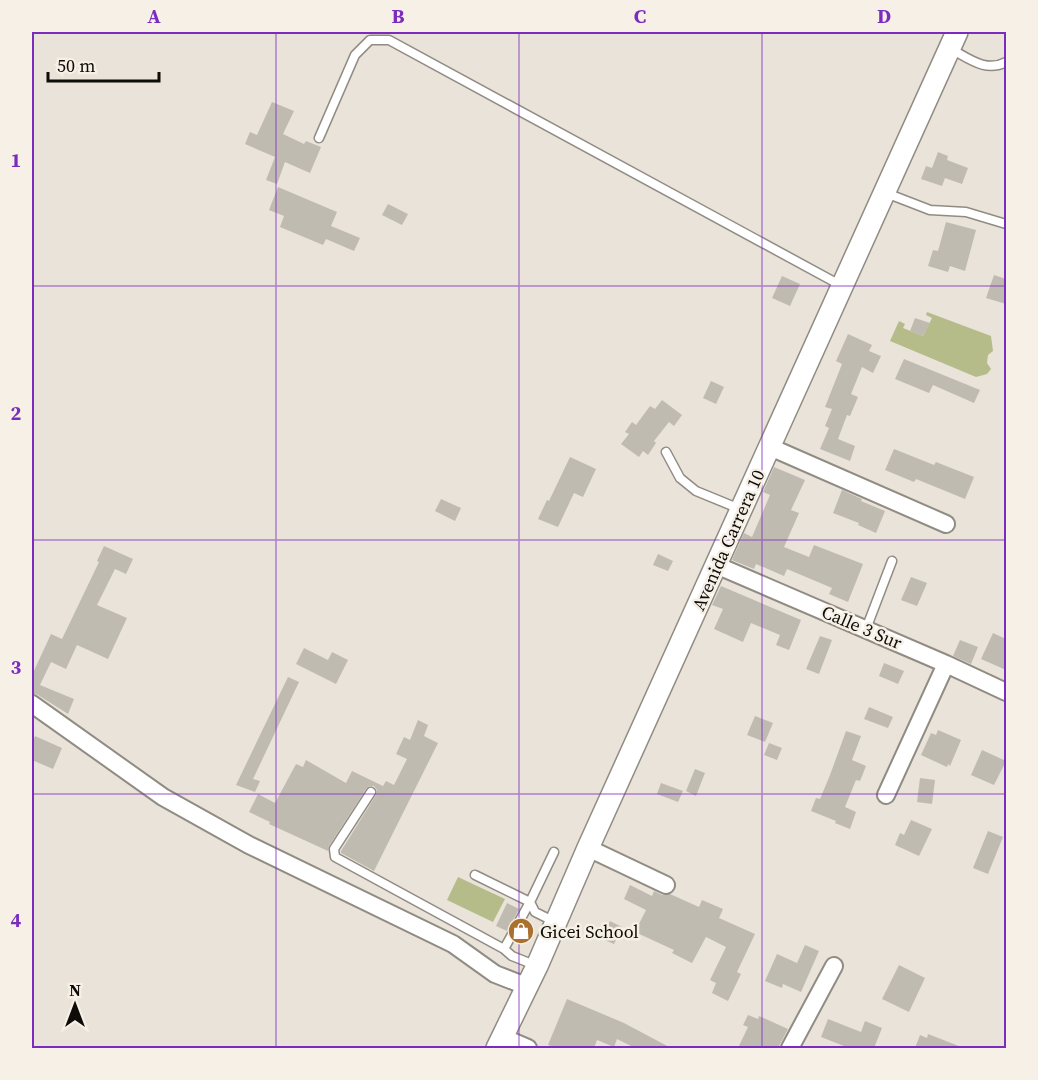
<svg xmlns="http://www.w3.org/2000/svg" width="1038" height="1080" font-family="'Source Serif 4',serif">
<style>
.green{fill:#b6bc89}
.building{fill:#c0bbb1}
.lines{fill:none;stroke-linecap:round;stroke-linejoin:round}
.service-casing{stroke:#918c83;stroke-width:11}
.minor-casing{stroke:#918c83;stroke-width:20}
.tertiary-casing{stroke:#918c83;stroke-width:24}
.service{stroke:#fff;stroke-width:8}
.minor{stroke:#fff;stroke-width:16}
.tertiary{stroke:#fff;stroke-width:21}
.grid{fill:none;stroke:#7b2cbf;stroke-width:1.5;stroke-opacity:0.55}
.labels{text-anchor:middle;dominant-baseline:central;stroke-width:5;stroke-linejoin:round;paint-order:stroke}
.street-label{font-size:18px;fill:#0e0c09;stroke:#f6f0e6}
.poi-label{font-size:18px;fill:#0e0c09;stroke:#f6f0e6;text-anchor:start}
.neatline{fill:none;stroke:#7b2cbf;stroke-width:2}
.grid-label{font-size:20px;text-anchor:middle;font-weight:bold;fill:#7b2cbf}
</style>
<rect width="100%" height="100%" fill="#e9e3d9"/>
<path class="green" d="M 927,312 L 991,336 L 993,351 L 988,355 L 987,363 L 991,369 L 987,374 L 976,377 L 890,341 L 899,321 L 905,324 L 903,328 L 923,336 L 932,318 L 926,315 Z
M 458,877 L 505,899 L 493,922 L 447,900 Z"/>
<path class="building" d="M 272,102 L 294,111 L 283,134 L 304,144 L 306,141 L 321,147 L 310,173 L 285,162 L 277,184 L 266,180 L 275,157 L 245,144 L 250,132 L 257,135 Z
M 938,152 L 948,156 L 947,160 L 968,168 L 962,184 L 945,178 L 942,186 L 921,179 L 926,166 L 932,168 Z
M 278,187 L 337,212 L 331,226 L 360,238 L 354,251 L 326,239 L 323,245 L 280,227 L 284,216 L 269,210 Z
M 388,204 L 408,214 L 402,225 L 382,215 Z
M 946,222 L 976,230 L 965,271 L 950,266 L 948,272 L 928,266 L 933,250 L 938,251 Z
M 994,275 L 1006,279 L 1006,304 L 986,298 Z
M 782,276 L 800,284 L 790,306 L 772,298 Z
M 915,318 L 930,323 L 923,336 L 910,331 Z
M 848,334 L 872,345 L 869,351 L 881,356 L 873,373 L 862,367 L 851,394 L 858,397 L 850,416 L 847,415 L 838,439 L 855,446 L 850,461 L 820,449 L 829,428 L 825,426 L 832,409 L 825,407 L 842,364 L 836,361 Z
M 904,359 L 980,390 L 974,403 L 933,385 L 929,393 L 895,379 Z
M 711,381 L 724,387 L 716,404 L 703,398 Z
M 662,400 L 682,415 L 674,426 L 669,422 L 654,441 L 656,443 L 648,455 L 643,451 L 639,457 L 621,444 L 629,434 L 625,432 L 632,422 L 636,425 L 650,406 L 655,409 Z
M 894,449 L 934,465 L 936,462 L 974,477 L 965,499 L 916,479 L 914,482 L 885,470 Z
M 570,457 L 596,469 L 583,497 L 574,493 L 558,527 L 538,519 L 547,500 L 549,501 Z
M 774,467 L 805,480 L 791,510 L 799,513 L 784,547 L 809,557 L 814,545 L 863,564 L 848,602 L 829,594 L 832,588 L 787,569 L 784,576 L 756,564 L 754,569 L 732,560 L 744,533 L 752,537 L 770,495 L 763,492 Z
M 842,490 L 862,499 L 861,501 L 885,511 L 876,533 L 858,525 L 859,523 L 833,513 Z
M 441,499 L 461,508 L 455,521 L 435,511 Z
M 104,546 L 133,559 L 126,574 L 115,569 L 97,605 L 127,618 L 108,659 L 77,645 L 66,669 L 51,662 L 40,685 L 74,699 L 68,714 L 38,695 L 32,694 L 32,675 L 51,634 L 62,639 L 99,562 L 97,561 Z
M 658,554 L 673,561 L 668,571 L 653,565 Z
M 911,577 L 927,583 L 917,606 L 901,600 Z
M 721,586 L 801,620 L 789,650 L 776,645 L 780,635 L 751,623 L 743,642 L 714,629 L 723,609 L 712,605 Z
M 993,633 L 1006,639 L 1006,670 L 981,659 Z
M 820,636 L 832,640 L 819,674 L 806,669 Z
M 960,640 L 978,647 L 971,664 L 953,656 Z
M 304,648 L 328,660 L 332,652 L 348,660 L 336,684 L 296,664 Z
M 884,663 L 904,671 L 898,684 L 879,676 Z
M 288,677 L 299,682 L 253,779 L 260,781 L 255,792 L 236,785 Z
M 869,707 L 893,717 L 888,728 L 864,719 Z
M 755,716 L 773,723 L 765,742 L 747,735 Z
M 418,720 L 428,725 L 424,736 L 438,743 L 374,871 L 341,853 L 341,851 L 376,795 L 377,790 L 374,786 L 369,786 L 366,789 L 329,846 L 328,851 L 269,824 L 270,822 L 249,812 L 258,794 L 275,803 L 296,764 L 303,767 L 306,760 L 346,783 L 352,771 L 383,786 L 386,781 L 394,785 L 407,759 L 396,754 L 404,737 L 410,740 Z
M 938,730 L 961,740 L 950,766 L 948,764 L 947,767 L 921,755 L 931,733 L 936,735 Z
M 846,731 L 861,736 L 852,760 L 866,766 L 860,781 L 856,780 L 845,807 L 856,812 L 850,829 L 835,823 L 836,821 L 811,811 L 816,798 L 820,799 L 830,775 Z
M 35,736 L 62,748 L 53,769 L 32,760 L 32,744 Z
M 769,743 L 782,748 L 777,760 L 764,755 Z
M 982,750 L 1006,761 L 994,785 L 971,775 Z
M 695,769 L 705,773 L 696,796 L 686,791 Z
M 920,778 L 935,780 L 932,804 L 917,802 Z
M 661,783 L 683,791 L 678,802 L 657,794 Z
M 911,820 L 932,829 L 919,856 L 895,845 L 900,833 L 904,835 Z
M 988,831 L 1003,837 L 988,874 L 973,868 Z
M 630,885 L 652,896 L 654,891 L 662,895 L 670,894 L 699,907 L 702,900 L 723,909 L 719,918 L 755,934 L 737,972 L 741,974 L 728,1001 L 712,993 L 716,983 L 710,980 L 726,947 L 706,937 L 692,963 L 672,953 L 674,950 L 635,932 L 646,910 L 624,899 Z
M 507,903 L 519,909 L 507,931 L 496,926 Z
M 610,921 L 622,927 L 614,944 L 602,939 Z
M 805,945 L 819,951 L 801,992 L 783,984 L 782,988 L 765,981 L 777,954 L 797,963 Z
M 899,965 L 925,978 L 909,1012 L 882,999 Z
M 567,999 L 624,1023 L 671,1048 L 635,1048 L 617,1039 L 614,1047 L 597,1040 L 594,1048 L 557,1048 L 548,1045 Z
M 748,1015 L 758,1019 L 759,1016 L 788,1029 L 778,1048 L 738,1048 L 748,1027 L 743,1025 Z
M 828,1019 L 861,1032 L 865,1021 L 882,1028 L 874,1048 L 849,1048 L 821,1037 Z
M 928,1034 L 964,1048 L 915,1048 L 920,1035 L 927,1038 Z"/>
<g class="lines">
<g class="service-casing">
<path id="service" d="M 951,49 C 968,58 986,73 1006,62
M 319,138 L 355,55 L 370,40 L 389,40 L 842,286
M 886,193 L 930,210 L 966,212 L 1006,224
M 666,452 L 680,478 L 696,491 L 740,509
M 866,629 L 892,561
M 371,792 L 334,849 L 335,857 L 504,949 L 512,956 L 537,966
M 475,875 L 530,902 L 535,912 L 555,922
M 504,949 L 530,902 L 554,852"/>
</g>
<g class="minor-casing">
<path id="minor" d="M 770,447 L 946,524
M 716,565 L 946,664 L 1006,692
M 32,704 L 163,797 L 249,845 L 453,944 L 495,974 L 526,986
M 886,795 L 946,664
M 588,848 L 666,885
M 502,1037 L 528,1048
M 790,1048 L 834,966"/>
</g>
<g class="tertiary-casing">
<path id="tertiary" d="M 497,1048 L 537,966 L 588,848 L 957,32"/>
</g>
<use href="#service" class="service"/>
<use href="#minor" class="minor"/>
<use href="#tertiary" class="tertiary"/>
</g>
<path class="grid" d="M 276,32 L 276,1048M 519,32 L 519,1048M 762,32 L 762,1048M 32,286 L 1006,286M 32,540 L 1006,540M 32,794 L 1006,794"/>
<defs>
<g id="shop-disc" transform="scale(1.35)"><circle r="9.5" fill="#a9702f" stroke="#f6f0e6"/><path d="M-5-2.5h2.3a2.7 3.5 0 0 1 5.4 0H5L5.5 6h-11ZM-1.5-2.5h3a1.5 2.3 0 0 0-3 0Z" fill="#fff"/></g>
</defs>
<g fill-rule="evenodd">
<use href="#shop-disc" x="521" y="931"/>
</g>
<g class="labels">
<g class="street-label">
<text transform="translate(728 540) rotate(-66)">Avenida Carrera 10</text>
<text transform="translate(862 627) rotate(23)">Calle 3 Sur</text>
</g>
<g class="poi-label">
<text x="540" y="931">Gicei School</text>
</g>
</g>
<rect width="1038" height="1080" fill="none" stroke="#f6f0e6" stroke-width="66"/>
<g transform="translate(75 1005)" stroke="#f6f0e6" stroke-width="4.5" paint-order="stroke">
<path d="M0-4.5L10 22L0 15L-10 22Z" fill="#0e0c09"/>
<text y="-9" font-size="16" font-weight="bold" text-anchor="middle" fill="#0e0c09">N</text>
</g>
<path d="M48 72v9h111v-9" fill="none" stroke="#0e0c09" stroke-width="3"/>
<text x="57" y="72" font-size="18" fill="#0e0c09" stroke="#f6f0e6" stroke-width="4.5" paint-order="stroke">50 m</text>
<rect x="33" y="33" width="972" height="1014" class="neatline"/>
<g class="grid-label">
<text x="154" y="23">A</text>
<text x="398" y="23">B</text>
<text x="640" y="23">C</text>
<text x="884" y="23">D</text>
<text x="16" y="167">1</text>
<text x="16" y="420">2</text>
<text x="16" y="674">3</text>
<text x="16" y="927">4</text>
</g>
</svg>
